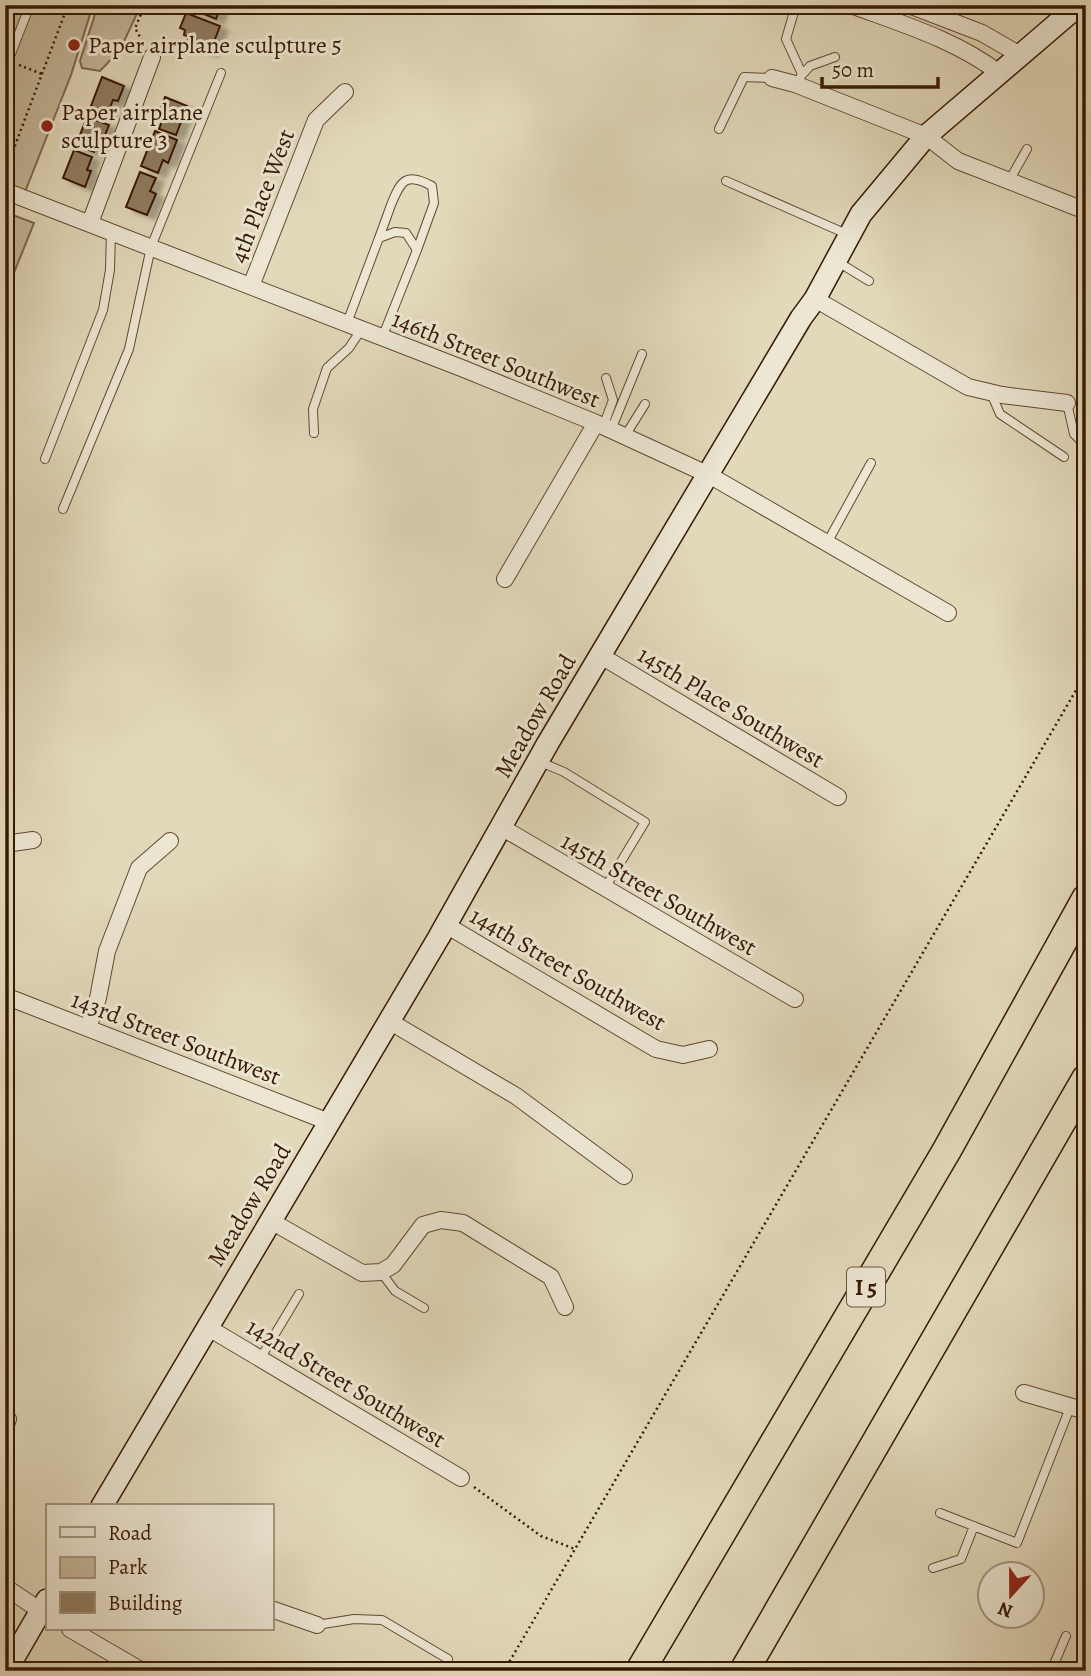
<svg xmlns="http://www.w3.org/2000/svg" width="1091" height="1676" font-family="Alegreya,serif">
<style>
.green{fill:#c5b89b;stroke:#7e684e;stroke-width:2}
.building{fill:#907d62;stroke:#371901;stroke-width:2;filter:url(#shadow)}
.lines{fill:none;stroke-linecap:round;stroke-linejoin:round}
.lane-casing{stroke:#624930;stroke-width:10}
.street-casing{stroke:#624930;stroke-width:18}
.secondary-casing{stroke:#371901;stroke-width:24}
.highway-casing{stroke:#371901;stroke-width:31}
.path{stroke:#371901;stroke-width:2.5;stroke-dasharray:2 3.5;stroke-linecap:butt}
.lane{stroke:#ece6d3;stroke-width:8}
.street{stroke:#ece6d3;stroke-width:16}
.secondary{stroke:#ece6d3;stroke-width:21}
.highway{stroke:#e2d9bb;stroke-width:28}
.poi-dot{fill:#8f2418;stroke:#ece6d3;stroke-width:2.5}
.labels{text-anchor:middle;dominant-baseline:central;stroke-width:6;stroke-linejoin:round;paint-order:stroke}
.shield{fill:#ece6d3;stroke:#6d5640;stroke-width:2}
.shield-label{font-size:23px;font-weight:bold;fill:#371901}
.poi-label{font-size:24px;fill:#371901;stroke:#ece6d3;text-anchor:start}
.street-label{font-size:24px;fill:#371901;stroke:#ece6d3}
</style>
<defs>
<filter id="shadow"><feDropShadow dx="8" dy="4.5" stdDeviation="2" flood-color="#0004"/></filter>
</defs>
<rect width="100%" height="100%" fill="#e2d9bb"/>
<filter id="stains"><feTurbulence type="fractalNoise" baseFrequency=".00286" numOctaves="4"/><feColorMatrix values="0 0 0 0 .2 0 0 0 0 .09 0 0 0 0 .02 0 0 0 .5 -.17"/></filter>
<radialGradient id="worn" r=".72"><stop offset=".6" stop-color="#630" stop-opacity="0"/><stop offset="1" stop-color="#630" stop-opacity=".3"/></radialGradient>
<path class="green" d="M 5,5 L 93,5 L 71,75 L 25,192 L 5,184 Z
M 98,5 L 141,5 L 120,50 L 100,71 L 82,68 L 80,61 Z
M 5,212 L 34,223 L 5,295 Z"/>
<path class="building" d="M 182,5 L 221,5 L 216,19 Z
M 186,13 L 220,26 L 210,52 L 187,42 L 189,37 L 184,35 L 185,30 L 180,28 Z
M 102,77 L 124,86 L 118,101 L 113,100 L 108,113 L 91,106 Z
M 165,97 L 187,106 L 176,135 L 159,129 L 164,115 L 159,113 Z
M 87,117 L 109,125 L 103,140 L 99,139 L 94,152 L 76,145 Z
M 155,131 L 177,140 L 168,163 L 163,160 L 158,173 L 141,166 Z
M 74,150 L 92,157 L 87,170 L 91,171 L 85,187 L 63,178 Z
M 140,172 L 156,178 L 150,191 L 156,194 L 147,215 L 126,207 Z"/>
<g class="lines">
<g class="lane-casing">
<path id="lane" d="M 796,5 L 786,39 L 802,74
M 5,69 L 30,5
M 801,76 L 810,66 L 835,57
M 719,129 L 744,77 L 772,78
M 726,181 L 849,235
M 1009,181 L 1027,149
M 379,238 C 383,227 387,216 391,205 C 401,180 406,172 432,186 L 434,203 L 417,250
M 838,262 L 869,281
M 347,323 L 379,238 L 395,232 L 406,233 L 417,250 L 382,338
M 991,393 L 1000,414 L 1064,457
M 1067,403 L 1074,434 L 1086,446
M 603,427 L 613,400 L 606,378
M 611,430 L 642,354
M 314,433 L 313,409 L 327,368 L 349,348 L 361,330
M 625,436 L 645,404
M 45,459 L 103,310 L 110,270 L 111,231
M 63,509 L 129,349 L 151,247 L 221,73
M 827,543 L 871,463
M 538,761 L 564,772 L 645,822 L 605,888
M 381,1272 L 395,1291 L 424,1308
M 260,1359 L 299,1294
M 940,1513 L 1017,1543 L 1071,1405
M 933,1568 L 961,1559 L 974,1526
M 317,1625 L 354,1619 L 382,1620 L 448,1659
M 1051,1671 L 1066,1636"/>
</g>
<g class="street-casing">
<path id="street" d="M 851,5 C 902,24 956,40 999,73
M 909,5 L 982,33 L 1020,55
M 772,78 L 795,84 L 926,136 L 958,161 L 1086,211
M 5,191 L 464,369 L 596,423 L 709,475 L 948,613
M 90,223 L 152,57
M 251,286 L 316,120 L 345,92
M 815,299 L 968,387 L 1002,395 L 1067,403
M 505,579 L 596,423
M 601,656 L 838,797
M 501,827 L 795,999
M 5,844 L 33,840
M 446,925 L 656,1049 L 683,1055 L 709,1049
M 5,996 L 329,1122
M 389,1021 L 516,1096 L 624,1176
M 88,1028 L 98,998 L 107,951 L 139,868 L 170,841
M 271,1221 L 362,1273 L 381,1272 L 393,1265 L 423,1225 L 441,1220 L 463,1223 L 551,1277 L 565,1307
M 207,1327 L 461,1478
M 1024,1393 L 1086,1411
M 5,1427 L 8,1419
M 5,1587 L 47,1615
M 271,1609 L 317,1625
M 70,1629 L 142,1671"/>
</g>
<g class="secondary-casing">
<path id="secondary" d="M 102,1506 L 439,937 L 548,743 L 801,318 L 815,299 L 861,214 L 926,136 L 1079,5
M 6,1671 L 47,1600"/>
</g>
<g class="highway-casing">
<path id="highway" d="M 640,1671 L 947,1150 L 1086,899
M 744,1671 L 1086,1079"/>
</g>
<path class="path" d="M 145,46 L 135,28 L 145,5
M 19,65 L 42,74
M 5,172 L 68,5
M 474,1487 L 541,1536 L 575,1549
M 504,1671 L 1086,673"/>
<use href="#lane" class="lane"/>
<use href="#street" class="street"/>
<use href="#secondary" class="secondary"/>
<use href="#highway" class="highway"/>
</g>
<g class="poi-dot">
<circle cx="74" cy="45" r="7"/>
<circle cx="47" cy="126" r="7"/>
</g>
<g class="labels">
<rect class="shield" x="847" y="1267.5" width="38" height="39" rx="5"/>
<g class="shield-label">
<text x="866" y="1287">I 5</text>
</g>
<g class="poi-label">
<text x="88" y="45">Paper airplane sculpture 5</text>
<text x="61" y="112">Paper airplane<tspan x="61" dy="28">sculpture 3</tspan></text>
</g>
<g class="street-label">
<text transform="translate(262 196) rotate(-69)">4th Place West</text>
<text transform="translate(496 359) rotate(22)">146th Street Southwest</text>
<text transform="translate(731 707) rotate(31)">145th Place Southwest</text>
<text transform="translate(535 716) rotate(-60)">Meadow Road</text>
<text transform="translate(659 894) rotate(30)">145th Street Southwest</text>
<text transform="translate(568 969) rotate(30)">144th Street Southwest</text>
<text transform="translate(176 1038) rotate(21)">143rd Street Southwest</text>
<text transform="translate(249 1205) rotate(-59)">Meadow Road</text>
<text transform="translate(346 1383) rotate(31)">142nd Street Southwest</text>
</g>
</g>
<rect width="1091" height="1676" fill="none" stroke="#e2d9bb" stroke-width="28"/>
<rect x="7" y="7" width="1077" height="1662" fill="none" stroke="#371901" stroke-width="3.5"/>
<rect x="14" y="14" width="1063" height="1648" fill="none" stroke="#371901" stroke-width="2"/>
<rect x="46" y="1504" width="228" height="126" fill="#ece6d3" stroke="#a4947f" stroke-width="2"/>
<rect x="60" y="1527" width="35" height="10" fill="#ece6d3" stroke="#a4947f" stroke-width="2"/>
<text x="108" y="1540" font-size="21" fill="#371901">Road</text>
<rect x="60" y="1557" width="35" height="21" fill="#c5b89b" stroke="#a4947f" stroke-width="2"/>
<text x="108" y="1574" font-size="21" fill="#371901">Park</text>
<rect x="60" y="1592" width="35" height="21" fill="#907d62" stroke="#a4947f" stroke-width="2"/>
<text x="108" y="1610" font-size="21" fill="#371901">Building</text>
<g transform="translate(1011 1595) rotate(201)"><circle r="33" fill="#ece6d3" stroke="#a4947f" stroke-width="2"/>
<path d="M0-5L12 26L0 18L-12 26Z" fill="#8f2418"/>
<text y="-10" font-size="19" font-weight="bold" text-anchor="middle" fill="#371901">N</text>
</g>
<path d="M822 77v10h116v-10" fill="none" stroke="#371901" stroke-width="3.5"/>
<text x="832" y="77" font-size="21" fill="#371901" stroke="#ece6d3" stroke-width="5" paint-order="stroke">50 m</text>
<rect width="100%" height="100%" filter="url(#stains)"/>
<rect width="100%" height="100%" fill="url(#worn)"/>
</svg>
